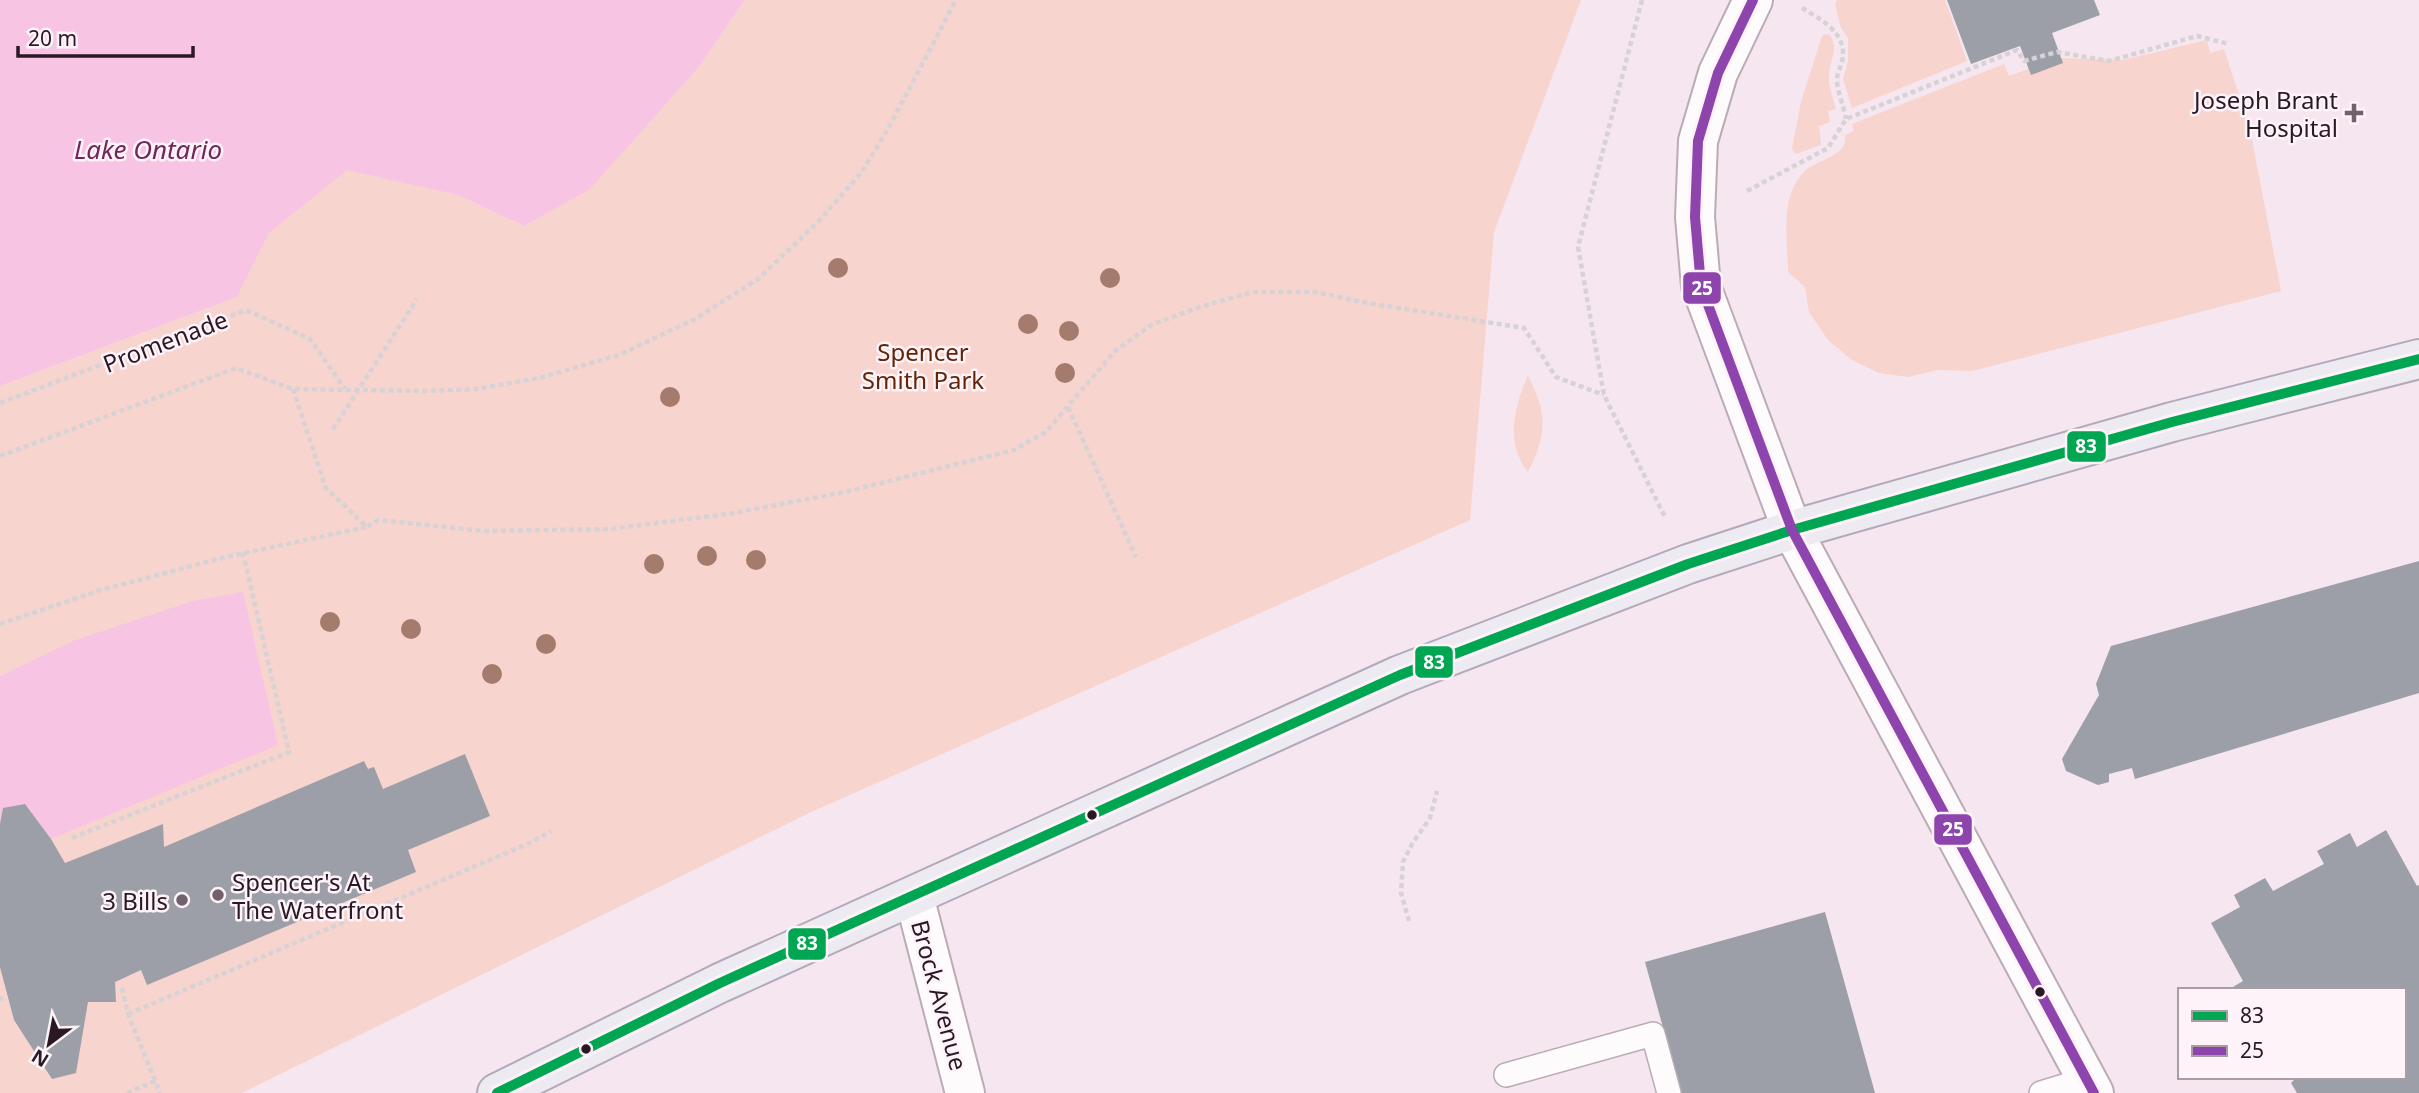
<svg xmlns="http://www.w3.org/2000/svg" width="2419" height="1093" font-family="'Noto Sans',sans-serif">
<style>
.green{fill:#f7d4ce}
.water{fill:#f8c4e3}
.building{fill:#9c9fa7}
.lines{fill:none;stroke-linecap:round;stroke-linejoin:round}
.lane-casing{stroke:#baabb4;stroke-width:26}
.secondary-casing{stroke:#baabb4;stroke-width:42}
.primary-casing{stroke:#b2aaba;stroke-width:42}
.path{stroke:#d7d2d5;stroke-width:4.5;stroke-dasharray:5 3.5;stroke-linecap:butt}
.lane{stroke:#fefbfd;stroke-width:23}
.secondary{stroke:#fefbfd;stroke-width:38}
.primary{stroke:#edeaf2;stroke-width:38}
.bus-1-casing{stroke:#fdf3f8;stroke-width:16}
.bus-2-casing{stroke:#fdf3f8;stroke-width:16}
.bus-1{stroke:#00a651;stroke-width:10}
.bus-2{stroke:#8e44ad;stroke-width:10}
.tree{fill:#a57b6e}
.poi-dot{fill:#71616b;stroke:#fdf3f8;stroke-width:2.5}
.bus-dot{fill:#2a1924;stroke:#fdf3f8;stroke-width:2.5}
.labels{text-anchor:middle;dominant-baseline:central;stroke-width:5;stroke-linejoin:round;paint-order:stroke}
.poi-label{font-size:24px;fill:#2a1924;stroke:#fdf3f8;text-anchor:end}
.street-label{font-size:24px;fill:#2a1924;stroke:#fdf3f8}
.park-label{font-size:24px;fill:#632405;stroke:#fdf3f8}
.water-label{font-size:26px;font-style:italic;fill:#73265a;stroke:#fdf3f8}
.line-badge{stroke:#fdf3f8;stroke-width:2.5}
.badge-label{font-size:19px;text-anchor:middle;font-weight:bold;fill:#fff}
</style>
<rect width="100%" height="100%" fill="#f6e6ef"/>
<path class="green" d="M 745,0 L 1581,0 L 1494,232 L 1470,520 L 809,813 L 242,1093 L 0,1093 L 0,386 L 237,297 L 269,233 L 347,169 L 458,195 L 524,226 L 590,188 L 698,68 Z
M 1837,0 L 1945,0 L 1967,61 L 1852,108 L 1843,79 L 1848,61 L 1848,38 L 1841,28 L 1835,4 Z
M 1829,34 C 1840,50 1830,57 1829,74 C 1828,85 1833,98 1836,109 L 1828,111 L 1830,122 L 1819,126 L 1821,145 L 1796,154 L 1792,149 L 1801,102 L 1821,39 L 1823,35 Z
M 2207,40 L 2210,53 L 2224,49 L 2250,129 L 2281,291 L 1972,371 L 1938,370 L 1908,377 L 1879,373 L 1852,360 L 1828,340 L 1809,312 L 1805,287 L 1788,272 C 1788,240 1779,197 1804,172 C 1816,159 1849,157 1845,135 L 1854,131 L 1852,124 L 2004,64 L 2009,76 L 2059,58 L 2123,60 Z
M 1528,376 C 1548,414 1547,434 1528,472 C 1505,443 1514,406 1528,376 Z"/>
<path class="water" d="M 0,0 L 745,0 L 698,68 L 590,189 L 524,226 L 458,195 L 347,170 L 269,233 L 237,297 L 0,386 Z
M 243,592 L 278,745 L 51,839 L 25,804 L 3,809 L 0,824 L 0,676 L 73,641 L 193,601 Z"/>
<path class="building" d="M 1947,0 L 2094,0 L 2100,15 L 2052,33 L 2063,63 L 2031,75 L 2020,46 L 1971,64 Z
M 2419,561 L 2419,693 L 2135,779 L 2132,768 L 2109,774 L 2109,782 L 2098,785 L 2066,771 L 2062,759 L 2099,695 L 2096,684 L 2111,646 Z
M 465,754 L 490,816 L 408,850 L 416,872 L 147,985 L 141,970 L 115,982 L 116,1002 L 88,1002 L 76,1073 L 52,1079 L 14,1020 L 0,967 L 0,824 L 3,808 L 25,804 L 51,839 L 65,863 L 163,824 L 164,847 L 364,761 L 368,769 L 374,767 L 383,789 Z
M 2386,830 L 2417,886 L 2419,885 L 2419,1093 L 2297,1093 L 2291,1083 L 2297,1077 L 2403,1077 L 2403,990 L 2228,990 L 2243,981 L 2211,923 L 2240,907 L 2234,895 L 2265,878 L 2273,891 L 2324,864 L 2317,851 L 2350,833 L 2357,847 Z
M 1825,912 L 1875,1093 L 1681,1093 L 1645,962 Z"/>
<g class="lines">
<g class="lane-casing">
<path id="lane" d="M 1506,1075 L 1653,1034 L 1669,1093
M 2041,1093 L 2087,1079"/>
</g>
<g class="secondary-casing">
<path id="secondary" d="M 1753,0 L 1718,73 L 1698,141 L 1695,217 L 1701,286 L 1792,530 L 2094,1093
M 914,896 L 965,1093"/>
</g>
<g class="primary-casing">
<path id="primary" d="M 497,1093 L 720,983 L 1400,675 L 1688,564 L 1792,530 L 2172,422 L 2419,359"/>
</g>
<path class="path" d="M 1642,0 L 1578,247 L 1604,395 L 1666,519
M 1802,8 C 1820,19 1844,31 1843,55 C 1843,65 1836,72 1837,82 C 1838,94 1844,107 1846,119
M 1747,191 L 1828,148 L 1846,119 L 2017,50 L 2024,61 L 2057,52 L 2109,61 L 2197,36 L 2229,44
M 293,389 L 326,488 L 367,527 L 378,520 L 484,531 L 610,529 L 728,514 L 845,492 L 1014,450 L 1046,432 L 1115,351 L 1151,325 L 1200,307 L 1253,292 L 1316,292 L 1367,303 L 1524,328 L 1556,377 L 1604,395
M 0,403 L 246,310 L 310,339 L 345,389
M 1068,407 L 1136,557
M 333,429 L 417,299
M 0,456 L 236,368 L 293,389 L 423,391 L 476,389 L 539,378 L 619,355 L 695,319 L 758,279 L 818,222 L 861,173 L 888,129 L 956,0
M 0,624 L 101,590 L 226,557 L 366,527
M 72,838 L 289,752 L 243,553
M 1409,921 L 1401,893 L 1403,862 L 1412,844 L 1430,818 L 1437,791
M 122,988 L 128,1014 L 160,1093
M 0,999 L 3,998
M 128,1014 L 532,842 L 551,831
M 127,1093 L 155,1081"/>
<use href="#lane" class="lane"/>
<use href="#secondary" class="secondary"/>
<use href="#primary" class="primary"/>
<g class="bus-1-casing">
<path id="bus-1" d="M 497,1093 L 720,983 L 1400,675 L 1688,564 L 1792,530 L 2172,422 L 2419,359"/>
</g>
<g class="bus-2-casing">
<path id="bus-2" d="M 1753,0 L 1718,73 L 1698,141 L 1695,217 L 1701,286 L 1792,530 L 2094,1093"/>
</g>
<use href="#bus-1" class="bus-1"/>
<use href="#bus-2" class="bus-2"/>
</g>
<g class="tree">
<circle cx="838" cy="268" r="10"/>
<circle cx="1110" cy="278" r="10"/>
<circle cx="1028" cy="324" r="10"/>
<circle cx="1069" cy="331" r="10"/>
<circle cx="1065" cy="373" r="10"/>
<circle cx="670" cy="397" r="10"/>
<circle cx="707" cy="556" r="10"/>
<circle cx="756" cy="560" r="10"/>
<circle cx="654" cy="564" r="10"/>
<circle cx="330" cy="622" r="10"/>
<circle cx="411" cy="629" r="10"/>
<circle cx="546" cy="644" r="10"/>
<circle cx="492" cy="674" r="10"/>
</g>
<g class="poi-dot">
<path d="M2350.5 102.5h7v7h7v7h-7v7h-7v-7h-7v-7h7z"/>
<circle cx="218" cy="895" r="7"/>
<circle cx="182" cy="900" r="7"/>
</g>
<g class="bus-dot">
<circle cx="1092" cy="815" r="6"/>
<circle cx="2040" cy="992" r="6"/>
<circle cx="586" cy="1049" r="6"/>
</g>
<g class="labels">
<g class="poi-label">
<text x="2338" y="99">Joseph Brant<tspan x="2338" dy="28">Hospital</tspan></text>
<text x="232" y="881" text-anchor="start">Spencer's At<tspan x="232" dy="28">The Waterfront</tspan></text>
<text x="168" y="900">3 Bills</text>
</g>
<g class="street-label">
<text transform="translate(165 341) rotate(-21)">Promenade</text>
<text transform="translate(940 995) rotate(75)">Brock Avenue</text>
</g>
<g class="park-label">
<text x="923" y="351">Spencer<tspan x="923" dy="28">Smith Park</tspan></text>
</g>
<g class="water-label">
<text x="148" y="149">Lake Ontario</text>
</g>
</g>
<g class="line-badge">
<rect x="1682" y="271" width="40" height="34" rx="7" fill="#8e44ad"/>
<rect x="2066" y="430" width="41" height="33" rx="7" fill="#00a651"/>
<rect x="1414" y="645" width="40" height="34" rx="7" fill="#00a651"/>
<rect x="1933" y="813" width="40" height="33" rx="7" fill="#8e44ad"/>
<rect x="787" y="927" width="40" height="34" rx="7" fill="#00a651"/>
</g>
<g class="badge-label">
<text x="1702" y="295">25</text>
<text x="2086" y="453">83</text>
<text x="1434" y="669">83</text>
<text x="1953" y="836">25</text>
<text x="807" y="950">83</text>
</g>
<rect x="2178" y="988" width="228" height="91" fill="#fdf3f8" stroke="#a99ca3" stroke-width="2"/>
<rect x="2192" y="1011" width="35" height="10" fill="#00a651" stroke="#a99ca3" stroke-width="2"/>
<text x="2240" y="1023" font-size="21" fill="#2a1924">83</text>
<rect x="2192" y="1046" width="35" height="10" fill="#8e44ad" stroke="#a99ca3" stroke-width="2"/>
<text x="2240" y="1058" font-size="21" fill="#2a1924">25</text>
<g transform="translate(49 1044) rotate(212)" stroke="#fdf3f8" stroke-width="5" paint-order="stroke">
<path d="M0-5L12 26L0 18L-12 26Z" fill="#2a1924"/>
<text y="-10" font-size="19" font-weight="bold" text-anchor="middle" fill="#2a1924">N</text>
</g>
<path d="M18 46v10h175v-10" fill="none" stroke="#2a1924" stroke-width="3.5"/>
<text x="28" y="46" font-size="21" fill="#2a1924" stroke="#fdf3f8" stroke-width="5" paint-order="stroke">20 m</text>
</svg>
